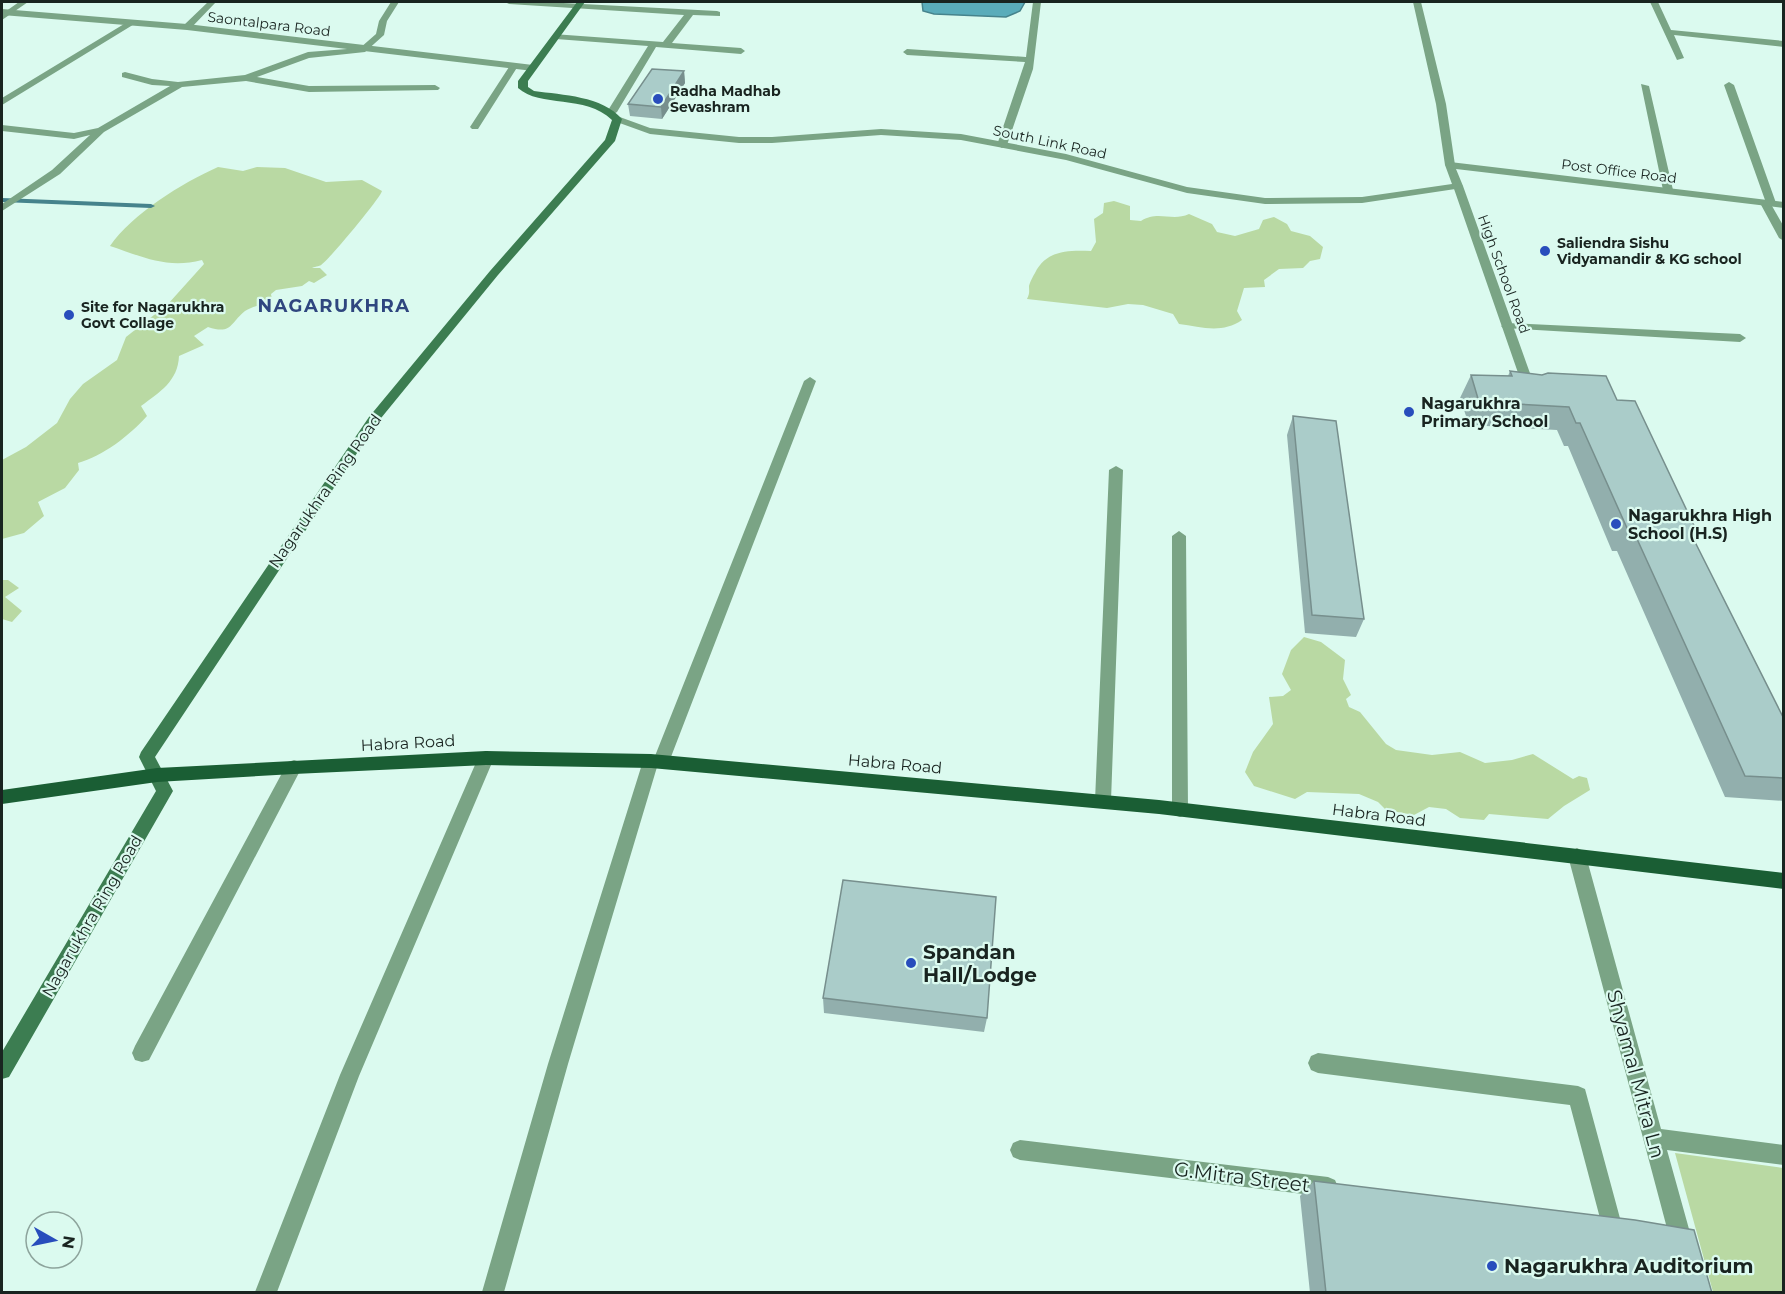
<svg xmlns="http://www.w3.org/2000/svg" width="1785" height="1294" font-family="Montserrat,sans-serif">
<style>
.green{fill:#b9d9a3}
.water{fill:#5aacba;stroke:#46838c;stroke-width:1.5}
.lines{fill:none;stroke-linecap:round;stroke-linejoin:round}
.stream{fill:#46838c;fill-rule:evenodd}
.service{fill:#7aa485;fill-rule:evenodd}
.minor{fill:#7aa485;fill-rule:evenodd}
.tertiary{fill:#7aa485;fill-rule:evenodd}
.secondary{fill:#3c7d51;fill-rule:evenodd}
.primary{fill:#1a5e34;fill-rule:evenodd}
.wall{fill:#92afad}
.shaded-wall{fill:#778f8d}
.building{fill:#aaccc9;stroke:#778f8d;stroke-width:1.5}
.poi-dot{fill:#284dbc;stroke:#dbfaef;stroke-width:2}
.labels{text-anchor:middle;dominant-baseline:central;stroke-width:4.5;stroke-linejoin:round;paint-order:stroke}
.far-street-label{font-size:14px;fill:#192420;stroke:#dbfaef}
.far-poi-label{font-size:14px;font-weight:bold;fill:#192420;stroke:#dbfaef;text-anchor:start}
.poi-label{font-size:16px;font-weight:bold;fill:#192420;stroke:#dbfaef;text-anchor:start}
.street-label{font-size:16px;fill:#192420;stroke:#dbfaef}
.far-district-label{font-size:18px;font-weight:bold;letter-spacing:1.5px;fill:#2f467f;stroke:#dbfaef}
.near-poi-label{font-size:20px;font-weight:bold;fill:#192420;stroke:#dbfaef;text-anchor:start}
.near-street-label{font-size:20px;fill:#192420;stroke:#dbfaef}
</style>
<rect width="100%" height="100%" fill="#dbfaef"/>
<path class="green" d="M 218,167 L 243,171 L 257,167 L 285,168 L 326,182 L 362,180 L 382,191 C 381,197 329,260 321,265 C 320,266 313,267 312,268 L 320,268 L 327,275 L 314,283 L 309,281 L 302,286 L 276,290 L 271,294 L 272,300 C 263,306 254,305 245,311 C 230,323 232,335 208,327 L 194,336 L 204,345 L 179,356 C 178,381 160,392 141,406 L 147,416 C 129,436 103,456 78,463 L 79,470 L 65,488 L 38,502 L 44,516 L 24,533 L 2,539 L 2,460 L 26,447 L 57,423 L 70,399 L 83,384 L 117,360 L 126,337 L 168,304 L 204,264 L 202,260 C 167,269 143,257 110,246 C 132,214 182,183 218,167 Z
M 1114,201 L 1130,206 L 1130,220 L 1141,221 C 1158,210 1172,222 1189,214 L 1212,224 L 1217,232 L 1235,236 L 1259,229 L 1263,220 L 1274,217 L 1287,224 L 1291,231 L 1310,236 L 1323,247 L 1320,259 L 1310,261 L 1303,268 L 1279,269 L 1264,280 L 1265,287 L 1244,288 L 1237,311 L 1242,320 C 1222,334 1201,327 1179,324 L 1173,314 L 1143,305 L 1128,304 L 1107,308 L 1027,299 C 1030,293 1029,291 1029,286 C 1030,282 1033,276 1035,273 C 1046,250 1069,250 1091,251 L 1096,242 L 1094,219 L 1103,213 L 1104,203 Z
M 2,580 L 8,580 L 19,588 L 5,597 L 22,611 L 12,622 L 2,619 Z
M 1304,637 L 1321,642 L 1345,660 L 1343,679 L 1351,695 L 1346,699 L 1349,707 L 1360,712 L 1386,744 L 1396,750 L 1432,755 L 1460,752 L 1485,763 L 1512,760 L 1533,754 L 1573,779 L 1579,776 L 1587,778 L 1590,790 L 1564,806 L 1548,819 L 1489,814 L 1484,820 L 1460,818 L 1446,809 L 1429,807 L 1414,815 L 1386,810 L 1378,802 L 1359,794 L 1307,792 L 1295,799 L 1254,786 L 1245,772 L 1253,752 L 1273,724 L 1269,697 L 1283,696 L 1291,690 L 1282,674 L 1291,650 Z
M 1675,1153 L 1783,1168 L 1783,1292 L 1713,1292 Z"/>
<path class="water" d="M 922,2 L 1025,2 L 1020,11 L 1006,17 L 934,14 L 923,11 Z"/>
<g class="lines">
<path class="stream" d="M 2,198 L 151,204 L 155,206 L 151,208 L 2,202 Z"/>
<path class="service" d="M 1507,323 L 1740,334 L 1746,338 L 1740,342 L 1503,328 L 1501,326 Z
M 1116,466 L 1123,470 L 1111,801 L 1109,806 L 1103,808 L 1097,806 L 1095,801 L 1109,470 Z
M 1179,531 L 1186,536 L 1188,810 L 1186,815 L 1180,817 L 1174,815 L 1172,810 L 1172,536 Z"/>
<path class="minor" d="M 19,2 L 28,2 L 2,20 L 2,14 Z
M 208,2 L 216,2 L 190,29 L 184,29 L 184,25 Z
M 391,2 L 399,2 L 387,21 L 384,35 L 365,52 L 309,58 L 257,77 L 309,86 L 435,85 L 440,88 L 438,90 L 309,92 L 246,81 L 182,87 L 104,132 L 60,174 L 2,211 L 2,204 L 52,170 L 90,135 L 74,139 L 2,131 L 2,125 L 74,133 L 98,128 L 170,86 L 152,85 L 122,77 L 122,73 L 125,72 L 152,79 L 178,82 L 245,75 L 308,52 L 360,48 L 376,34 L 379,21 Z
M 505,2 L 544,2 L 717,11 L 720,12 L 720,16 L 693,15 L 672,43 L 741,48 L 745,51 L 741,54 L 656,47 L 617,112 L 612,115 L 607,112 L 648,46 L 556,39 L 553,38 L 553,34 L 663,42 L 684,15 L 509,4 Z
M 1033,2 L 1041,2 L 1033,69 L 1007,145 L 1002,148 L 997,145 L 1025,62 L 907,55 L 903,52 L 907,49 L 1026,57 Z
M 1413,2 L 1421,2 L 1446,104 L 1455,165 L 1450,168 L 1445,165 L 1436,104 Z
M 1650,2 L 1658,2 L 1671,30 L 1784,41 L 1784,47 L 1674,35 L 1684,58 L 1677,60 Z
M 129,21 L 136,23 L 2,105 L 2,98 Z
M 511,64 L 518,66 L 478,129 L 472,129 L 470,127 Z
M 1729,82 L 1734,85 L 1776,203 L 1772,206 L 1784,227 L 1784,241 L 1779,238 L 1760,203 L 1765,200 L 1724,85 Z
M 1641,84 L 1649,86 L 1673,190 L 1672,192 L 1663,190 Z
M 1458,183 L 1463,186 L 1536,390 L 1534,393 L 1526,393 L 1524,390 L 1453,186 Z
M 810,377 L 816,381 L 669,762 L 667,767 L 657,767 L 568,1064 L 504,1292 L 482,1292 L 548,1064 L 643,761 L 645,756 L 655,756 L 804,381 Z
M 486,751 L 492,753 L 494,758 L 359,1076 L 277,1292 L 255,1292 L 340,1075 L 478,758 L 480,753 Z
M 294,760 L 300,762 L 302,767 L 149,1060 L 142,1062 L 135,1060 L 132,1053 L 135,1046 L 288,762 Z
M 1577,848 L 1583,851 L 1586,856 L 1661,1129 L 1784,1145 L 1784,1165 L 1667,1150 L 1694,1247 L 1691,1255 L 1683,1258 L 1675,1255 L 1672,1247 L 1568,856 L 1571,851 Z
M 1318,1053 L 1578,1086 L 1585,1089 L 1621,1222 L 1618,1229 L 1611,1232 L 1604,1229 L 1601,1222 L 1570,1105 L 1318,1073 L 1311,1070 L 1308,1063 L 1311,1056 Z
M 1020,1140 L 1328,1177 L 1335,1180 L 1338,1187 L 1335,1194 L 1328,1197 L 1020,1160 L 1013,1157 L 1010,1150 L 1013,1143 Z"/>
<path class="tertiary" d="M 2,9 L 187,24 L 533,65 L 537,68 L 533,71 L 187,30 L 2,15 Z
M 617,116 L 650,128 L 739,137 L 772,137 L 881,129 L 961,134 L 1066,154 L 1187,187 L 1265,198 L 1362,197 L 1452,184 L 1445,165 L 1450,162 L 1784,202 L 1784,208 L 1456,169 L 1463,186 L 1462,188 L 1362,203 L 1265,204 L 1187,193 L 1066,160 L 961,140 L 881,135 L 772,143 L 739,143 L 650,134 L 614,121 L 612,119 Z"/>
<path class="secondary" d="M 577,2 L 585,2 L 528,81 L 528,87 L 534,91 C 563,95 602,96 622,119 L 615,141 L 498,275 L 377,423 L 155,757 L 173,791 L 9,1077 L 2,1079 L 2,1052 L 156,791 L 139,757 L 141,752 L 369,417 L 490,271 L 605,140 L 612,120 C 585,94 540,108 518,88 L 518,81 Z"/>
<path class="primary" d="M 486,751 L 651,754 L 1159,800 L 1784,873 L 1784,889 L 1159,814 L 651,768 L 486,765 L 294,774 L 157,782 L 2,804 L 2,790 L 157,768 Z"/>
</g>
<path class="wall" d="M 684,71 L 685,83 L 662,119 L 630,116 L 628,104 Z
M 1510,371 L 1617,400 L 1698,534 L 1694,540 L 1784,719 L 1784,801 L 1725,797 L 1617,551 L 1612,551 L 1568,446 L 1564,446 L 1557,430 L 1469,425 L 1460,398 L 1471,375 L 1508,376 Z
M 1293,416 L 1364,619 L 1356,637 L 1305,633 L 1287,435 Z
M 823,998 L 987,1018 L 984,1032 L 824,1013 Z
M 1314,1181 L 1712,1293 L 1310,1293 L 1300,1196 Z"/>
<path class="shaded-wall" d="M 684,71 L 685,83 L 662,119 L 661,107 Z"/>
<path class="building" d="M 652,69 L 684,71 L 661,107 L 628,104 Z
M 1510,371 L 1542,375 L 1548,373 L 1606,376 L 1617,400 L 1635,401 L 1698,534 L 1691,534 L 1784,719 L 1784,778 L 1745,776 L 1632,528 L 1627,528 L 1580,423 L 1576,423 L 1569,407 L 1479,402 L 1471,375 L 1512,376 Z
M 1293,416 L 1336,421 L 1364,619 L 1312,615 Z
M 843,880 L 996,897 L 987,1018 L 823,998 Z
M 1314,1181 L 1635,1220 L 1694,1230 L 1712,1293 L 1326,1293 Z"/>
<g class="poi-dot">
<circle cx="658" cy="99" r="6"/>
<circle cx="1545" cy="251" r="6"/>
<circle cx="69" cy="315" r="6"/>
<circle cx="1409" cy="412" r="6"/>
<circle cx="1616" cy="524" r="6"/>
<circle cx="911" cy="963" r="6"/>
<circle cx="1492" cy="1266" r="6"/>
</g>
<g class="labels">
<g class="far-street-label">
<text transform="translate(269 24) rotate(7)">Saontalpara Road</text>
<text transform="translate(1050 142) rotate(12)">South Link Road</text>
<text transform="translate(1619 171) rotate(7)">Post Office Road</text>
<text transform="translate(1504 274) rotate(70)">High School Road</text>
</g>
<g class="far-poi-label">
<text x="670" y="91">Radha Madhab<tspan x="670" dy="16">Sevashram</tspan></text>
<text x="1557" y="243">Saliendra Sishu<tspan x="1557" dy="16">Vidyamandir &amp; KG school</tspan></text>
<text x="81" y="307">Site for Nagarukhra<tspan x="81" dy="16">Govt Collage</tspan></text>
</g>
<g class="poi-label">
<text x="1421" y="403">Nagarukhra<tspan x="1421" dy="18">Primary School</tspan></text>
<text x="1628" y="515">Nagarukhra High<tspan x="1628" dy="18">School (H.S)</tspan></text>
</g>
<g class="street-label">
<text transform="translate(325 491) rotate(-55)">Nagarukhra Ring Road</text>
<text transform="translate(408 743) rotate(-3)">Habra Road</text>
<text transform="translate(895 764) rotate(5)">Habra Road</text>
<text transform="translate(1379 815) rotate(7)">Habra Road</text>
<text transform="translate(92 916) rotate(-60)">Nagarukhra Ring Road</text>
</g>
<g class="far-district-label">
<text x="334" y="306">NAGARUKHRA</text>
</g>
<g class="near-poi-label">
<text x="923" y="952">Spandan<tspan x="923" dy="23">Hall/Lodge</tspan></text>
<text x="1504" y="1266">Nagarukhra Auditorium</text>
</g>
<g class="near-street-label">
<text transform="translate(1636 1074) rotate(75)">Shyamal Mitra Ln</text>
<text transform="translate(1242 1177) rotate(7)">G.Mitra Street</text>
</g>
</g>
<rect width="1785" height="1294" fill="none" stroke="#192420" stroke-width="6"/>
<g transform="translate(54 1240) rotate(99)"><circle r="28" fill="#dbfaef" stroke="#8da49c" stroke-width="1.5"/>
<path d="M0-4.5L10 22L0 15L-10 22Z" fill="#284dbc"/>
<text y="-9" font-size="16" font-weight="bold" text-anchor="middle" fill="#192420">N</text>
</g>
</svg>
